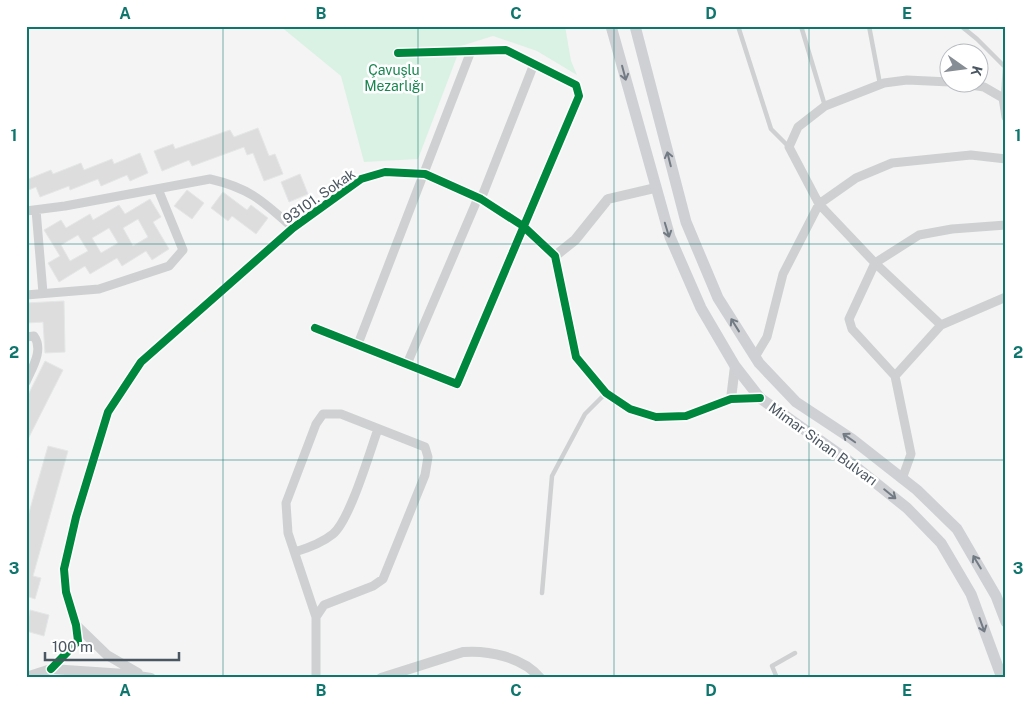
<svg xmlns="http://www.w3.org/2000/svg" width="1032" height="704" font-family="'Public Sans',sans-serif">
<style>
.green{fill:#d9f2e3}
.building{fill:#ddddde;stroke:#e5e6e7;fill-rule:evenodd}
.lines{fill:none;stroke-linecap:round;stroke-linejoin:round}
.service{stroke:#ced0d2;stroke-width:4.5}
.minor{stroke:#ced0d2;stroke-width:9}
.tertiary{stroke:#ced0d2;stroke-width:10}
.secondary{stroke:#ced0d4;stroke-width:11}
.cycleway-casing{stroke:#fff;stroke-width:11}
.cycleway{stroke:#00873e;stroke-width:8}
.oneway{stroke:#727b84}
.grid{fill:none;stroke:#0f766e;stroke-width:1;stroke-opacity:0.55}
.labels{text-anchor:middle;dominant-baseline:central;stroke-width:5;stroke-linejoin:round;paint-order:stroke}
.park-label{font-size:14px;fill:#17864f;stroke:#fff}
.street-label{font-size:14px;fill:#4a5661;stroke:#fff}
.neatline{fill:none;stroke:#0f766e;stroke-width:2}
.grid-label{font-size:16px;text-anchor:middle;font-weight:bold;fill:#0f766e}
</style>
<rect width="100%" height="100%" fill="#f4f4f4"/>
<path class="green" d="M 280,26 L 565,26 L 571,61 L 577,75 L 537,51 L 493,36 L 461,46 L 418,159 L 364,162 L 341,76 Z"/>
<path class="building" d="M 258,128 L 269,156 L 275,154 L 283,174 L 264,181 L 253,153 L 247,155 L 244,147 L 192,166 L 189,160 L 162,171 L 154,151 L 173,144 L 175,149 L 230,130 L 234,137 Z
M 140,153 L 148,173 L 130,181 L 127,175 L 101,186 L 98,179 L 70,190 L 69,186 L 40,197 L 36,187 L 26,191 L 26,180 L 51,170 L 53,174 L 81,163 L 84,170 L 112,159 L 114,164 Z
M 300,174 L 308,194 L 289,202 L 281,182 Z
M 187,190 L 204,203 L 192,219 L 174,206 Z
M 223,192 L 247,210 L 251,205 L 268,218 L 256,234 L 232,216 L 228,221 L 211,208 Z
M 150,199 L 161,217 L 153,222 L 169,249 L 152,260 L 146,251 L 122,266 L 117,258 L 90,274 L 85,266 L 59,282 L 48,263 L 60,256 L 44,230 L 61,220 L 66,228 L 90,214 L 93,220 L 119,205 L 125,214 ZM 138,219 L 148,237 L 133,246 L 123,228 ZM 109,228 L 118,243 L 101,253 L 92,238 ZM 78,235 L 88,251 L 70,261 L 61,245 Z
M 64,301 L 65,352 L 45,353 L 43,322 L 26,323 L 26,303 Z
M 45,361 L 63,370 L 26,443 L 26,399 Z
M 48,446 L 68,451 L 33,576 L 41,578 L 35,599 L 26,596 L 26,523 Z
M 30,610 L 49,615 L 44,636 L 26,631 Z"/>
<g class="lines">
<path class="service" d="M 738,26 L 771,129 L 789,147
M 801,26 L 825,106
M 869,26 L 880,84
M 961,26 L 977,39 L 1005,67 L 1003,98
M 542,593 L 552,476 L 585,414 L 606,393
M 777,678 L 772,666 L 795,653"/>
<path class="minor" d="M 951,82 L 984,87 L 1003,98 L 1006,117
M 481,199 L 534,64
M 36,210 L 43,293
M 26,211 L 65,206 L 210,179 C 250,188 264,202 293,228
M 26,295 L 99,289 L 169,266 L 183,250 L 158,189
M 941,325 L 875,263 L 819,204 L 789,147 L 798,127 L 825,106 L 884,83 L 907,80 L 950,82
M 315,328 L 457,384 L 579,96 L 576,85 L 506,50 L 398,53
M 26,337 L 34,336 C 44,350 32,368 26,382
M 358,344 L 471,51
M 755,357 L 767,337 L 783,274 L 819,204 L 856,178 L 892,163 L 971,155 L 1006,159
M 407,364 L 478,198
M 895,376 L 941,325 L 1006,297
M 902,479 L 911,454 L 895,376 L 852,329 L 849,319 L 875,263 L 919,235 L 952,229 L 1006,225
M 295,552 C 308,548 322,543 333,534 C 350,520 370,451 378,429
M 316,678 L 316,617 L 288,533 L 286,503 L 316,424 L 323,414 L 341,414 L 425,447 L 428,457 L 425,475 L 383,579 L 373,586 L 324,605 L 316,617"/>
<path class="tertiary" d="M 555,256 L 575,240 L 608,199 L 655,188
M 731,399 L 735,366
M 76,625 L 107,655 L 138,673
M 51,669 L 78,641 L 76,625 L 66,592 L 64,569 L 76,517 L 108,412 L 141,362 L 293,228 L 361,179 L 385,172 L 425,174 L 481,199 L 523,226 L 555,256 L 576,357 L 606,393 L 630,409 L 656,417 L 686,416 L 731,399 L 760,398
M 26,677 L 51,669 L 125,674 L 151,678
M 381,678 L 463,652 C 488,650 523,657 540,678"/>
<path class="secondary" d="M 611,26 L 670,237 L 701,308 L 735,366 L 760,398 L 846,459 L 907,508 L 941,543 L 971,594 L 1002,678
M 635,26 L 686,222 L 718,298 L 759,363 L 796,402 L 852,439 L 917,490 L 957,529 L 996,596 L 1006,622"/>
<g class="cycleway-casing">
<path id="cycleway" d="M 315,328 L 457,384 L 579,96 L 576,85 L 506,50 L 398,53
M 51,669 L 78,641 L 76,625 L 66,592 L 64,569 L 76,517 L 108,412 L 141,362 L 293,228 L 361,179 L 385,172 L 425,174 L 481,199 L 523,226 L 555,256 L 576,357 L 606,393 L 630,409 L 656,417 L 686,416 L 731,399 L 760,398"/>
</g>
<use href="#cycleway" class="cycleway"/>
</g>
<defs><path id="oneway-shaft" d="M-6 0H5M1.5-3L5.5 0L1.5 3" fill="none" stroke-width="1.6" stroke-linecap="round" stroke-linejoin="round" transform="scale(1.25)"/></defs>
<g class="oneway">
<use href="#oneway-shaft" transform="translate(624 73) rotate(75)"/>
<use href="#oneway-shaft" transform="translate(669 159) rotate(-104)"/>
<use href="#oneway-shaft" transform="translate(667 230) rotate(73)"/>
<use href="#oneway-shaft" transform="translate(735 325) rotate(-122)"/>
<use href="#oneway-shaft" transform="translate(849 438) rotate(-145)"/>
<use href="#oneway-shaft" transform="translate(890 494) rotate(39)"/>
<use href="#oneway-shaft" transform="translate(977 562) rotate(-121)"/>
<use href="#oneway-shaft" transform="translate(982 625) rotate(70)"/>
</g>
<path class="grid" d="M 223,26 L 223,678M 418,26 L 418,678M 614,26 L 614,678M 809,26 L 809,678M 26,244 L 1006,244M 26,460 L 1006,460"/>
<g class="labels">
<g class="park-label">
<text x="394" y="70">Çavuşlu<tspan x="394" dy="16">Mezarlığı</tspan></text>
</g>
<g class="street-label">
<text transform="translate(319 196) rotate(-35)">93101. Sokak</text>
<text transform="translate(823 444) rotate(36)">Mimar Sinan Bulvarı</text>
</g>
</g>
<rect width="1032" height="704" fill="none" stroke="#ffffff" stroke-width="55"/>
<g transform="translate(964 68) rotate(104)"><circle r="24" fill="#ffffff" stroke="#b7bbc0"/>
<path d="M0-4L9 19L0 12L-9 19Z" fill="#868d94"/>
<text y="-8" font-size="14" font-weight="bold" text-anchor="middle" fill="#4a5661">K</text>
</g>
<path d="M45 652v8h134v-8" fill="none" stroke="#4a5661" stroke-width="2.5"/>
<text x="52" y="652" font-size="15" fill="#4a5661" stroke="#ffffff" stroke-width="4" paint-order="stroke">100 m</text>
<rect x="28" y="28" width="976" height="648" class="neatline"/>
<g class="grid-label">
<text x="125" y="19">A</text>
<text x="321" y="19">B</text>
<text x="516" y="19">C</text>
<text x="711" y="19">D</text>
<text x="907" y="19">E</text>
<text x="14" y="141">1</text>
<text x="1018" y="141">1</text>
<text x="14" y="358">2</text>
<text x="1018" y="358">2</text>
<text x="14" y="574">3</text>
<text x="1018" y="574">3</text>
<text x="125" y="696">A</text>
<text x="321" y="696">B</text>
<text x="516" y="696">C</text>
<text x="711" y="696">D</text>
<text x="907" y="696">E</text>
</g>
</svg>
